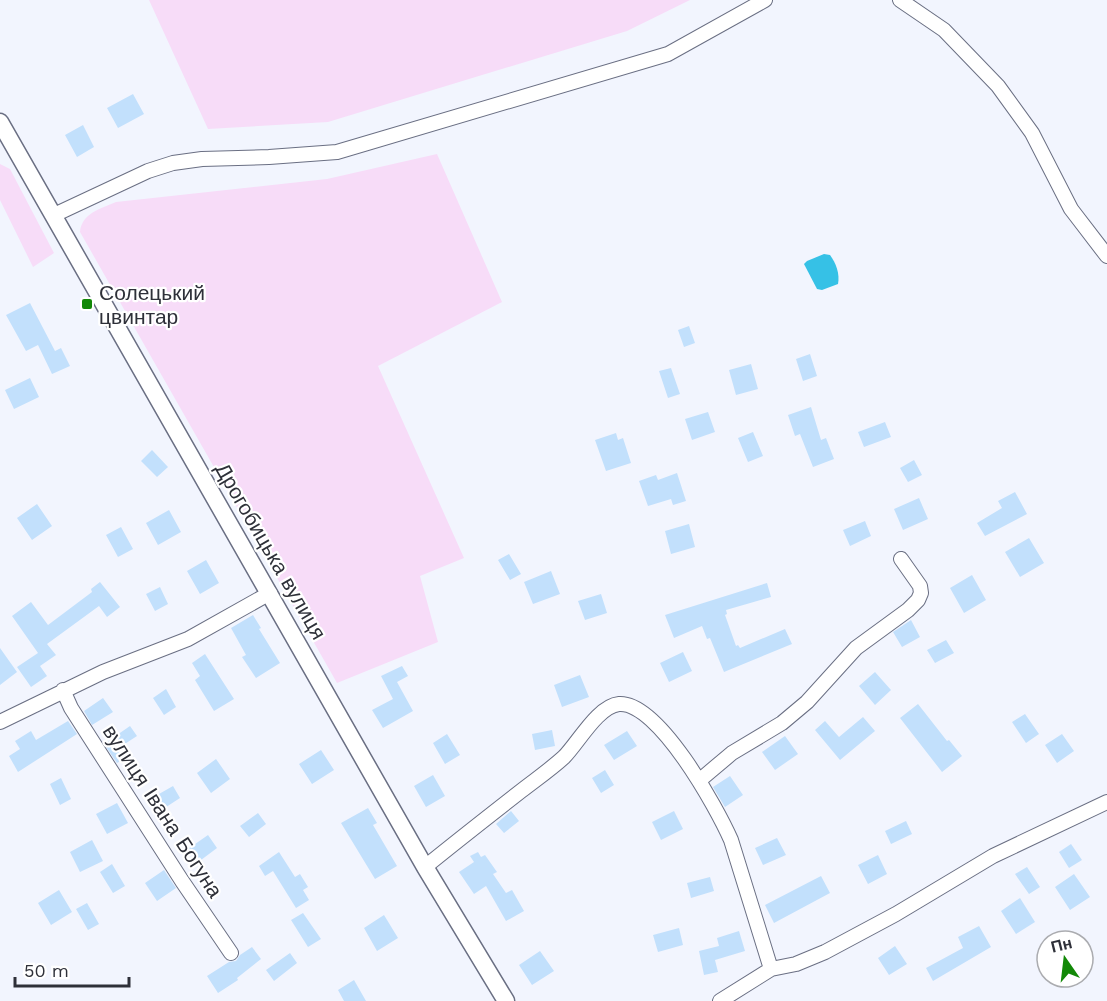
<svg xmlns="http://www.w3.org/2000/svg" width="1107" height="1001" font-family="'Work Sans',sans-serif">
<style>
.green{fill:#f7dcf8}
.water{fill:#36c1e6}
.building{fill:#c2e0fc}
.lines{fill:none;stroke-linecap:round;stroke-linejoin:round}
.minor-casing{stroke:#6a6f83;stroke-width:16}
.tertiary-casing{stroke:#6a6f83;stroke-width:19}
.minor{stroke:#fff;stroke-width:14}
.tertiary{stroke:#fff;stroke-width:16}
.poi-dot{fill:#128807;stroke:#fff;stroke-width:2}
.labels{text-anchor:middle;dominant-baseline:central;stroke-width:4.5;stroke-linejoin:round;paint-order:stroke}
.poi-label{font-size:21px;fill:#2e3039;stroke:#fff;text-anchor:start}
.street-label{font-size:21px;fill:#2e3039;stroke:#fff}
</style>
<rect width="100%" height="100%" fill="#f2f5fe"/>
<path class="green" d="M 149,0 L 690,0 L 627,31 L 328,122 L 208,129 Z
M 437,154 L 502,302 L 378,366 L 464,558 L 420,576 L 438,642 L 337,683 L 80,232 C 82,213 100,209 116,202 L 327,179 Z
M 0,164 L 10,169 L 54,253 L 33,267 L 0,200 Z"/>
<path class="water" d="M 824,254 L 830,255 C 836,263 840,274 838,284 L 822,290 L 817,289 L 804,264 L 807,261 Z"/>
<path class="building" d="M 133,94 L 144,114 L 118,128 L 107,108 Z
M 83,125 L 94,147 L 77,157 L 65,135 Z
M 30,303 L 55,351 L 61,348 L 70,366 L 52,374 L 38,345 L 26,351 L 6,315 Z
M 689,326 L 695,343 L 684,347 L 678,330 Z
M 810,354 L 817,376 L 803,381 L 796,359 Z
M 751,364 L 758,389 L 736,395 L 729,370 Z
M 671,368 L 680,394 L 668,398 L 659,371 Z
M 30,378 L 39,397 L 14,409 L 5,390 Z
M 811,407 L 821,440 L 826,438 L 834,459 L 813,467 L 800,434 L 795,436 L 788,415 Z
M 708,412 L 715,432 L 692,440 L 685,419 Z
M 885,422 L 891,437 L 864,447 L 858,432 Z
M 753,432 L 763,456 L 748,462 L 738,438 Z
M 616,433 L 618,440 L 623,438 L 631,463 L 606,471 L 595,440 Z
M 152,450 L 168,467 L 157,477 L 141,461 Z
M 914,460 L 922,475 L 908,482 L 900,468 Z
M 677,473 L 686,501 L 673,505 L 671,499 L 648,506 L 639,481 L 656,475 L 658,480 Z
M 1015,492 L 1027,514 L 985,536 L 977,523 L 1002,508 L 998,501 Z
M 919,498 L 928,519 L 903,530 L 894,509 Z
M 37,504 L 52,526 L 32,540 L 17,518 Z
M 169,510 L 181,532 L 158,545 L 146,523 Z
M 865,521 L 871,536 L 850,546 L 843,530 Z
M 689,524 L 695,547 L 671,554 L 665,531 Z
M 121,527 L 133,549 L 118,557 L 106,535 Z
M 1029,538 L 1044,563 L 1020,577 L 1005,552 Z
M 509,554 L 521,574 L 510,580 L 498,560 Z
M 206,560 L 219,583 L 200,594 L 187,571 Z
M 551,571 L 560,594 L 533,604 L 524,582 Z
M 972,575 L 986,600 L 964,613 L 950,588 Z
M 100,582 L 120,607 L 107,617 L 99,606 L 47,644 L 56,655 L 40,666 L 47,676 L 31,687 L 17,667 L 38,653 L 12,616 L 31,602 L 48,625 L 92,592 L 91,589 Z
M 767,583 L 771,597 L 726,610 L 727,614 L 725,615 L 736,646 L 738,645 L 740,648 L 785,629 L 792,644 L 724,672 L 710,638 L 707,639 L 702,626 L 674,638 L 665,615 Z
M 160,587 L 168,604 L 155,611 L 146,594 Z
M 601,594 L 607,613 L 585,620 L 578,601 Z
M 253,615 L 261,628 L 259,629 L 280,663 L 256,678 L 242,657 L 246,655 L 231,628 Z
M 911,620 L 920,637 L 902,647 L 893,632 Z
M 946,640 L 954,653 L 935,663 L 927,650 Z
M 0,648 L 17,672 L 0,685 Z
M 683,652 L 692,671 L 669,682 L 660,663 Z
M 205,654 L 234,699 L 214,711 L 195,680 L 200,676 L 192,663 Z
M 402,666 L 408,676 L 397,682 L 413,711 L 383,728 L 372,710 L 393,699 L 381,676 Z
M 875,672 L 891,690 L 875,705 L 859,686 Z
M 580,675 L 589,697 L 562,707 L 554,685 Z
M 166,689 L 176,707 L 164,715 L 153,698 Z
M 103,698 L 113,712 L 92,725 L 84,711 Z
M 918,704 L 947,741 L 949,740 L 962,756 L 942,772 L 900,718 Z
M 1025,714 L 1039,734 L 1026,743 L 1012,722 Z
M 863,717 L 875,731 L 840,760 L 815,730 L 825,721 L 839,737 Z
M 68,721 L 77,734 L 18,772 L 9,756 L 20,749 L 15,741 L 31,731 L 36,740 Z
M 130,726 L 137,736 L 117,749 L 124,759 L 117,763 L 104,744 Z
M 552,730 L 555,746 L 535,750 L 532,734 Z
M 627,731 L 637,746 L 614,760 L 604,745 Z
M 447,734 L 460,755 L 445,764 L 433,743 Z
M 1062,734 L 1074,751 L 1057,763 L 1045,745 Z
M 785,736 L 798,754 L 775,770 L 762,752 Z
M 321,750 L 334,770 L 312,784 L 299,764 Z
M 216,759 L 230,779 L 211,793 L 197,773 Z
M 605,770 L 614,785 L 601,793 L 592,778 Z
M 433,775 L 445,796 L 426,807 L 414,786 Z
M 730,776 L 743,795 L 725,807 L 713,787 Z
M 61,778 L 71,799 L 60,805 L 50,784 Z
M 173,786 L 180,798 L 160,811 L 152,798 Z
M 117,803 L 128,823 L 107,834 L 96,814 Z
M 368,808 L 377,823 L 373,825 L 397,866 L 375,879 L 341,823 Z
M 511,811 L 519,821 L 504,833 L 496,824 Z
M 674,811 L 683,829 L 661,840 L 652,822 Z
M 258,813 L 266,824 L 249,837 L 240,826 Z
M 906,821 L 912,834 L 891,844 L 885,831 Z
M 208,835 L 217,848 L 197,863 L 188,849 Z
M 777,838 L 786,855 L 763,865 L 755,848 Z
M 92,840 L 103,861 L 80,872 L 70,852 Z
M 1071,844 L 1082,860 L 1069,868 L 1059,852 Z
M 279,852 L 295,877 L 300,874 L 308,887 L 303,890 L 309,900 L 296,908 L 273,871 L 265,876 L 259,866 Z
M 478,852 L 481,857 L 485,855 L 497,872 L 493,874 L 506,893 L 512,890 L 524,911 L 506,921 L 486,886 L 474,894 L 459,872 L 474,862 L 470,856 Z
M 878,855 L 887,874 L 868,884 L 858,865 Z
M 112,864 L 125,886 L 113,893 L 100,872 Z
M 1027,867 L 1040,887 L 1029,894 L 1015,874 Z
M 164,870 L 176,888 L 157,901 L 145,883 Z
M 1074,874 L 1090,897 L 1070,910 L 1055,887 Z
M 821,876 L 830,893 L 774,923 L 765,905 Z
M 710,877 L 714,891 L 691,898 L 687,883 Z
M 59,890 L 72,912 L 51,925 L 38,903 Z
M 1020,898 L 1035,922 L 1016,934 L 1001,911 Z
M 87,903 L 99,924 L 88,930 L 76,909 Z
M 303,913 L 321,939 L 308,947 L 291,920 Z
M 384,915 L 398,938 L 377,951 L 364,928 Z
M 979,926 L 991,947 L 933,981 L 926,968 L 963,948 L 958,937 Z
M 679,928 L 683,945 L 658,952 L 653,935 Z
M 739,931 L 745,951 L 715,960 L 718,972 L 704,975 L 699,951 L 719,946 L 717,938 Z
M 895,946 L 907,964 L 889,975 L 878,958 Z
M 252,947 L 261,959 L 237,978 L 238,980 L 218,993 L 207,976 L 229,962 L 236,961 L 240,955 Z
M 540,951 L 554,971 L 532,985 L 519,965 Z
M 290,953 L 297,963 L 274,981 L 266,970 Z
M 354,980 L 366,1001 L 344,1001 L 338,990 Z"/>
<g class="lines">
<g class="minor-casing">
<path id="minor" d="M 900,0 L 944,30 L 998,86 L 1032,133 L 1071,209 L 1107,256
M 54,215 L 148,171 L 173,163 L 202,159 L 269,157 L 337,152 L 668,54 L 765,0
M 63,690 L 71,708 L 182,881 L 231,953
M 0,722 L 103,672 L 188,639 L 270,593
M 700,780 L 732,753 L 782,723 L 807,702 L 856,648 L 908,610 L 918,600 L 921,593 L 920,586 L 901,559
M 425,867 C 457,841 489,816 521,791 C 535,780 551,769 564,757 C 578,743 598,706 619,704 C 658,701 717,808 731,840 L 771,969
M 720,1001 L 771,969 L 796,964 L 825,952 L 896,914 L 993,856 L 1107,802"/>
</g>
<g class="tertiary-casing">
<path id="tertiary" d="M 0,122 L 425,867 L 506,1001"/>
</g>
<use href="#minor" class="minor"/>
<use href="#tertiary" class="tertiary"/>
</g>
<rect class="poi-dot" x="81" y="298" width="12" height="12" rx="3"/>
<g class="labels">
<g class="poi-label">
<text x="99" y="292">Солецький<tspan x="99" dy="24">цвинтар</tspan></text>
</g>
<g class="street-label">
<text transform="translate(271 551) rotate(60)">Дрогобицька вулиця</text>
<text transform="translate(163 811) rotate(57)">вулиця Івана Богуна</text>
</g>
</g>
<g transform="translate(1065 959) rotate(346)"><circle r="28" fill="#ffffff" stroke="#abacb0" stroke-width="1.5"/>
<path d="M0-4.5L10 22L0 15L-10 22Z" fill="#128807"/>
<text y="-9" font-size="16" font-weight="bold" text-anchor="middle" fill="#2e3039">Пн</text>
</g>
<path d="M15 977v9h114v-9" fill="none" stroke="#2e3039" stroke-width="3"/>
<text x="24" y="977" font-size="18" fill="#2e3039" stroke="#ffffff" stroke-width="4.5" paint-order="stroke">50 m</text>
</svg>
